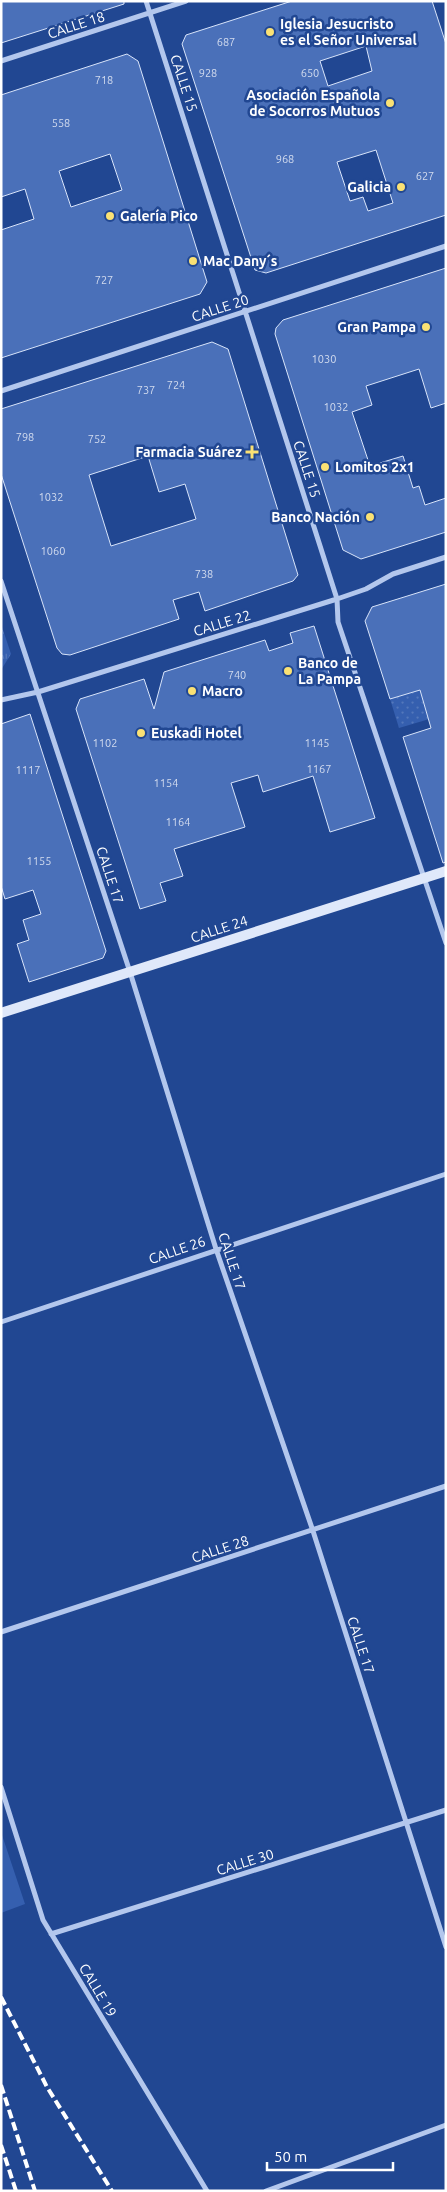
<svg xmlns="http://www.w3.org/2000/svg" width="447" height="2192" font-family="Ubuntu,sans-serif">
<style>
.grass{fill:url(#grass-tufts)}
.park{fill:#355faf}
.garden{fill:url(#garden-dots)}
.building{fill:#4a70b9;stroke:#d8e4fa;fill-rule:evenodd}
.lines{fill:none;stroke-linecap:round;stroke-linejoin:round}
.street{stroke:#b3c7ed;stroke-width:5}
.secondary{stroke:#dfe8fa;stroke-width:10}
.rail{stroke:#fff;stroke-width:4;stroke-dasharray:9 4;stroke-linecap:butt}
.poi-dot{fill:#fae174;stroke:#214792;stroke-width:2}
.labels{text-anchor:middle;dominant-baseline:central;stroke-width:5;stroke-linejoin:round;paint-order:stroke}
.number-label{font-size:11px;fill:#d2dbee}
.poi-label{font-size:14px;font-weight:bold;fill:#fff;stroke:#214792;text-anchor:start}
.street-label{font-size:14px;fill:#fff;stroke:#214792}
</style>
<defs>
<pattern id="grass-tufts" width="24" height="20" patternUnits="userSpaceOnUse" patternTransform="scale(1.25)"><rect width="24" height="20" fill="#355faf"/><path d="M3 7l-1-3M5 7V3M7 7l1-3M15 17l-1-3M17 17v-4M19 17l1-3" fill="none" stroke="#5377bb"/></pattern>
<pattern id="garden-dots" width="8" height="8" patternUnits="userSpaceOnUse" patternTransform="scale(1.25)"><rect width="8" height="8" fill="#355faf"/><path d="M2 2h.1M6 6h.1" fill="none" stroke="#5377bb" stroke-width="1.8" stroke-linecap="round"/></pattern>
</defs>
<rect width="100%" height="100%" fill="#214792"/>
<path class="grass" d="M 1,624 L 11,654 L 1,670 Z"/>
<path class="park" d="M 1,1832 L 25,1904 L 1,1913 Z"/>
<path class="garden" d="M 420,690 L 436,717 L 399,728 L 390,699 Z"/>
<path class="building" d="M 1,1 L 124,1 L 124,4 L 1,43 Z
M 292,1 L 432,1 L 446,44 L 446,215 L 266,273 L 255,270 L 182,44 L 186,35 ZM 366,46 L 372,71 L 328,86 L 320,61 ZM 376,150 L 393,203 L 368,211 L 363,197 L 350,201 L 337,162 Z
M 127,54 L 138,61 L 207,282 L 200,294 L 1,358 L 1,230 L 34,219 L 25,189 L 1,197 L 1,95 ZM 110,154 L 122,190 L 71,207 L 59,171 Z
M 446,268 L 446,403 L 431,408 L 419,369 L 366,386 L 372,405 L 352,412 L 370,466 L 403,456 L 413,488 L 419,486 L 425,505 L 446,498 L 446,532 L 361,559 L 343,550 L 275,334 L 276,328 L 283,320 Z
M 212,342 L 228,349 L 298,575 L 293,581 L 205,611 L 199,592 L 173,600 L 179,619 L 70,655 L 62,654 L 57,648 L 1,474 L 1,409 ZM 148,456 L 159,492 L 185,484 L 196,519 L 111,546 L 89,475 Z
M 446,584 L 446,862 L 443,863 L 403,737 L 431,728 L 420,690 L 390,699 L 365,621 L 372,607 Z
M 314,626 L 375,818 L 330,832 L 313,776 L 263,792 L 258,775 L 231,783 L 245,827 L 174,849 L 183,876 L 160,883 L 166,901 L 140,909 L 76,709 L 80,699 L 144,679 L 154,709 L 164,672 L 265,640 L 269,651 L 293,643 L 290,633 Z
M 30,714 L 106,951 L 103,958 L 29,982 L 17,944 L 29,940 L 23,920 L 41,914 L 33,890 L 5,899 L 1,886 L 1,724 Z"/>
<g class="lines">
<path class="street" d="M 146,1 L 337,599 L 338,622 L 446,943
M 1,61 L 186,1
M 1,391 L 446,246
M 1,581 L 130,972 L 216,1249 L 313,1531 L 446,1947
M 1,700 L 38,692 L 337,599 L 366,589 L 393,574 L 446,557
M 1,1322 L 446,1174
M 1,1632 L 446,1486
M 1,1787 L 43,1920 L 207,2191
M 51,1934 L 446,1810
M 266,2191 L 446,2125"/>
<path class="secondary" d="M 1,1013 L 446,871"/>
<path class="rail" d="M 1,1997 L 47,2087 L 112,2191
M 1,2085 L 35,2191
M 1,2145 L 16,2191"/>
</g>
<g class="poi-dot">
<circle cx="270" cy="32" r="5"/>
<circle cx="390" cy="103" r="5"/>
<circle cx="401" cy="187" r="5"/>
<circle cx="110" cy="216" r="5"/>
<circle cx="193" cy="261" r="5"/>
<circle cx="426" cy="327" r="5"/>
<path d="M249.5 444.5h5v5h5v5h-5v5h-5v-5h-5v-5h5z"/>
<circle cx="325" cy="467" r="5"/>
<circle cx="370" cy="517" r="5"/>
<circle cx="288" cy="671" r="5"/>
<circle cx="192" cy="691" r="5"/>
<circle cx="141" cy="733" r="5"/>
</g>
<g class="labels">
<g class="number-label">
<text x="226" y="42">687</text>
<text x="208" y="73">928</text>
<text x="310" y="73">650</text>
<text x="104" y="80">718</text>
<text x="61" y="123">558</text>
<text x="285" y="159">968</text>
<text x="425" y="176">627</text>
<text x="104" y="280">727</text>
<text x="324" y="359">1030</text>
<text x="176" y="385">724</text>
<text x="146" y="390">737</text>
<text x="336" y="407">1032</text>
<text x="25" y="437">798</text>
<text x="97" y="439">752</text>
<text x="51" y="497">1032</text>
<text x="53" y="551">1060</text>
<text x="204" y="574">738</text>
<text x="237" y="675">740</text>
<text x="105" y="743">1102</text>
<text x="317" y="743">1145</text>
<text x="319" y="769">1167</text>
<text x="28" y="770">1117</text>
<text x="166" y="783">1154</text>
<text x="178" y="822">1164</text>
<text x="39" y="861">1155</text>
</g>
<g class="poi-label">
<text x="280" y="24">Iglesia Jesucristo<tspan x="280" dy="16">es el Señor Universal</tspan></text>
<text x="380" y="95" text-anchor="end">Asociación Española<tspan x="380" dy="16">de Socorros Mutuos</tspan></text>
<text x="391" y="187" text-anchor="end">Galicia</text>
<text x="120" y="216">Galería Pico</text>
<text x="203" y="261">Mac Dany´s</text>
<text x="416" y="327" text-anchor="end">Gran Pampa</text>
<text x="242" y="452" text-anchor="end">Farmacia Suárez</text>
<text x="335" y="467">Lomitos 2x1</text>
<text x="360" y="517" text-anchor="end">Banco Nación</text>
<text x="298" y="663">Banco de<tspan x="298" dy="16">La Pampa</tspan></text>
<text x="202" y="691">Macro</text>
<text x="151" y="733">Euskadi Hotel</text>
</g>
<g class="street-label">
<text transform="translate(76 25) rotate(-18)">CALLE 18</text>
<text transform="translate(184 83) rotate(72)">CALLE 15</text>
<text transform="translate(220 308) rotate(-18)">CALLE 20</text>
<text transform="translate(307 469) rotate(72)">CALLE 15</text>
<text transform="translate(222 623) rotate(-17)">CALLE 22</text>
<text transform="translate(110 875) rotate(72)">CALLE 17</text>
<text transform="translate(219 929) rotate(-18)">CALLE 24</text>
<text transform="translate(177 1250) rotate(-19)">CALLE 26</text>
<text transform="translate(232 1261) rotate(72)">CALLE 17</text>
<text transform="translate(220 1549) rotate(-18)">CALLE 28</text>
<text transform="translate(361 1645) rotate(72)">CALLE 17</text>
<text transform="translate(245 1862) rotate(-17)">CALLE 30</text>
<text transform="translate(98 1990) rotate(59)">CALLE 19</text>
</g>
</g>
<rect width="447" height="2192" fill="none" stroke="#ffffff" stroke-width="5"/>
<path d="M267 2162v8h126v-8" fill="none" stroke="#ffffff" stroke-width="2.5"/>
<text x="274" y="2162" font-size="15" fill="#ffffff" stroke="#214792" stroke-width="4" paint-order="stroke">50 m</text>
</svg>
